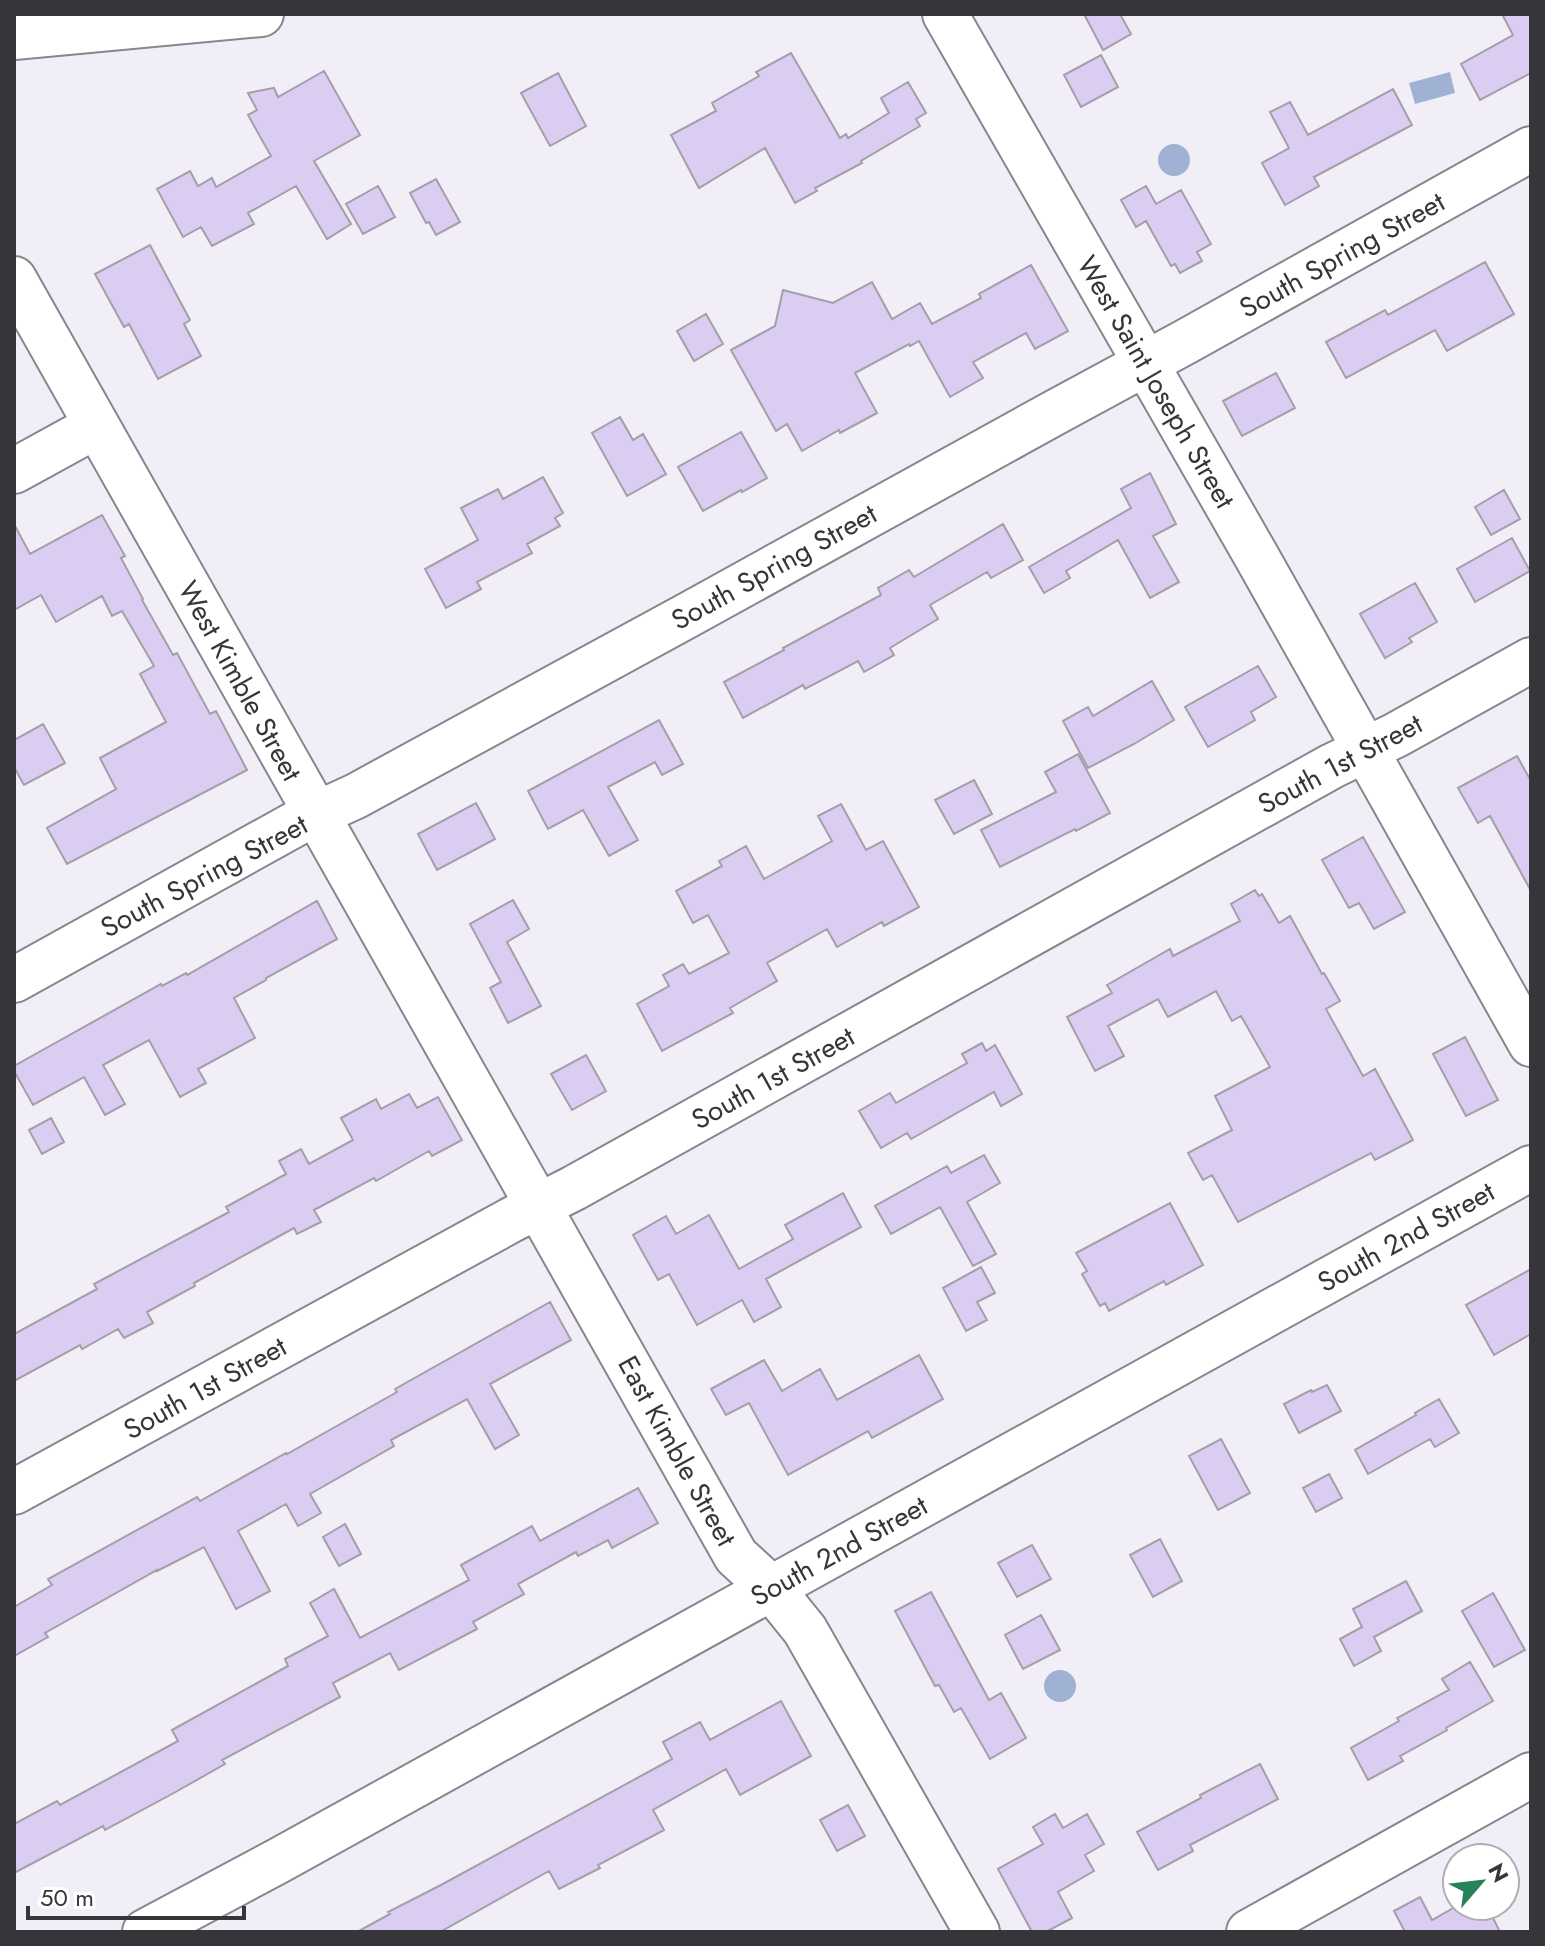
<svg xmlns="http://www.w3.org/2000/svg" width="1545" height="1946" font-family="Jost,sans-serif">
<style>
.water{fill:#a0b2d3}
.building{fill:#dbcdf2;stroke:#a39fa8;stroke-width:2}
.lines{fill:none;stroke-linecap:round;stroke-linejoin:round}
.minor-casing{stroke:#89858e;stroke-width:48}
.minor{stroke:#fff;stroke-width:44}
.labels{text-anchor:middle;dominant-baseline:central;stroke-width:6;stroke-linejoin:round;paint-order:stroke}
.street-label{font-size:28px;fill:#363539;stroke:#fff}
</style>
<rect width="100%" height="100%" fill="#f2eef8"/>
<path class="water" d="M 1450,72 L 1455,93 L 1415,104 L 1409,83 Z
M1158 160a16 16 0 1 1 32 0a16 16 0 1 1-32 0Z
M1044 1686a16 16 0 1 1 32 0a16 16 0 1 1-32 0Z"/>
<path class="building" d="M 1084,14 L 1120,14 L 1131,34 L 1103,50 Z
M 1502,14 L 1531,14 L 1531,73 L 1480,100 L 1461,64 L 1513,35 Z
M 791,53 L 840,138 L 846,134 L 848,138 L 889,113 L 881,98 L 908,82 L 926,113 L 916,119 L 920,126 L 861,161 L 862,163 L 815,188 L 817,191 L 795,203 L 765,148 L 699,188 L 671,135 L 716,111 L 712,103 L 759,76 L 756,72 Z
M 1101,55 L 1118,87 L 1081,107 L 1064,75 Z
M 324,71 L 360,135 L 314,161 L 351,224 L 327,239 L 296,186 L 248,213 L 254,224 L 212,246 L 201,227 L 183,237 L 157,189 L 190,171 L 198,186 L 212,178 L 216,187 L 271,156 L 248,115 L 257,110 L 248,93 L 274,88 L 278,97 Z
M 558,73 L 586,126 L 550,146 L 521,93 Z
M 1393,89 L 1412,125 L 1314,177 L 1319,186 L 1285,205 L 1262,163 L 1289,148 L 1270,112 L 1290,102 L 1308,135 Z
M 436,179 L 460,222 L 436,235 L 429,222 L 426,223 L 410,193 Z
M 378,186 L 395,217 L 363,234 L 346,204 Z
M 1146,186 L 1156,204 L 1181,190 L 1211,244 L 1197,252 L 1202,261 L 1180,273 L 1175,264 L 1171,266 L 1146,221 L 1136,227 L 1121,200 Z
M 150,245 L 190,320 L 184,324 L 201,356 L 158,379 L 129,324 L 124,327 L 95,274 Z
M 1485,262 L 1514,314 L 1447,351 L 1435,330 L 1346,378 L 1326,342 L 1385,310 L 1388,315 Z
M 1031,265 L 1068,331 L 1035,349 L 1026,333 L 973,362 L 983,378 L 950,397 L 919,341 L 910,346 L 909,344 L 855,373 L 877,413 L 840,433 L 839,430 L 802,451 L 787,424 L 776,431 L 731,350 L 775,326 L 783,290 L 833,303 L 872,282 L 892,319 L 920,303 L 932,324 L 981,298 L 979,294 Z
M 706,314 L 723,344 L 694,361 L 677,331 Z
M 1276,373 L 1295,408 L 1242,436 L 1223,401 Z
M 620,417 L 633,440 L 643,434 L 666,474 L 627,496 L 592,433 Z
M 741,432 L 767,478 L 742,492 L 741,490 L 703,511 L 678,467 Z
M 1150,473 L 1176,524 L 1153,536 L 1179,582 L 1150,598 L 1118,540 L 1066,571 L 1070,578 L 1044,593 L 1029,567 L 1131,508 L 1121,489 Z
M 543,477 L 563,513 L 555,518 L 560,526 L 527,544 L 532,553 L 477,582 L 481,589 L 446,608 L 425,569 L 478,540 L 461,508 L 498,489 L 503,499 Z
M 1504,490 L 1520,519 L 1491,535 L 1475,507 Z
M 102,515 L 125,556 L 121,558 L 143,599 L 142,600 L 173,655 L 177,653 L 210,714 L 216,711 L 247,770 L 67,864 L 47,828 L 116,789 L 100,758 L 166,722 L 140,674 L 154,666 L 122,611 L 112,616 L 102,596 L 56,622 L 41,595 L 14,610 L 14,524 L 30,554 Z
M 1003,524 L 1023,560 L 991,578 L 987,572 L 930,605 L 938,619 L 890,648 L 894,655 L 864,672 L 858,661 L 805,689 L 803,685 L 743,718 L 724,682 L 784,650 L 783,648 L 881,595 L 878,588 L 909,570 L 914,577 Z
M 1512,538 L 1530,571 L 1475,602 L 1457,569 Z
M 1415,583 L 1437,622 L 1409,638 L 1412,642 L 1385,658 L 1360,614 Z
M 1258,666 L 1276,697 L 1251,712 L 1255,720 L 1208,747 L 1185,707 Z
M 1152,681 L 1174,720 L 1134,744 L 1088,768 L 1063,721 L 1088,707 L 1093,716 Z
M 659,720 L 683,764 L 662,775 L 655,762 L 608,787 L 638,840 L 609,856 L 583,810 L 548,829 L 528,791 Z
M 43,724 L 65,763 L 24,785 L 14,767 L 14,740 Z
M 1078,754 L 1110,813 L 1076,831 L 1075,829 L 1000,867 L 981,830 L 1056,792 L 1045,772 Z
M 1517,756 L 1531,781 L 1531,891 L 1490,816 L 1478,823 L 1458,788 Z
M 974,780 L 992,814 L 954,834 L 935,800 Z
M 476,803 L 495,839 L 437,870 L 418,834 Z
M 841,804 L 866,850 L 883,841 L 919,907 L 884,926 L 882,922 L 837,947 L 827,929 L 767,963 L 777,981 L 730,1008 L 733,1013 L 662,1051 L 637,1004 L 669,986 L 663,975 L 683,964 L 689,974 L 729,953 L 708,915 L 693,923 L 676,891 L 722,866 L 719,861 L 746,846 L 764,879 L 832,841 L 818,816 Z
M 1363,837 L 1405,912 L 1374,929 L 1359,903 L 1349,908 L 1322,860 Z
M 1255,890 L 1259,896 L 1262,894 L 1279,923 L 1290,916 L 1322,974 L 1324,973 L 1340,1001 L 1326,1009 L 1363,1076 L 1375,1069 L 1413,1140 L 1375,1160 L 1371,1153 L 1238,1222 L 1212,1175 L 1203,1180 L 1188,1153 L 1232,1130 L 1215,1096 L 1270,1067 L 1241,1016 L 1232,1021 L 1216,991 L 1168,1017 L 1158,999 L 1108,1026 L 1124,1056 L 1095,1071 L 1067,1017 L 1112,993 L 1107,985 L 1170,949 L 1173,956 L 1240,921 L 1231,904 Z
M 513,900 L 529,929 L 507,942 L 541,1006 L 508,1023 L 490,988 L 501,982 L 470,924 Z
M 317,901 L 337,939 L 266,978 L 266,980 L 234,998 L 255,1038 L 198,1069 L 206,1083 L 180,1097 L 149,1040 L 103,1065 L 125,1104 L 105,1115 L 84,1077 L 33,1105 L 14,1071 L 14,1066 L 161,984 L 162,986 L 186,973 L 187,975 Z
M 1465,1037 L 1498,1100 L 1466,1116 L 1433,1054 Z
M 982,1043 L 986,1051 L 995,1045 L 1022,1094 L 1001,1106 L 994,1092 L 911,1139 L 907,1133 L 881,1148 L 859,1111 L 890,1093 L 896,1103 L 967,1063 L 962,1054 Z
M 586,1055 L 606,1091 L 572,1110 L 551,1074 Z
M 409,1094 L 417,1108 L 438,1097 L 462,1140 L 432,1156 L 429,1151 L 376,1181 L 374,1178 L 314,1210 L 321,1222 L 297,1234 L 294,1228 L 194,1283 L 195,1286 L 147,1312 L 153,1323 L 124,1338 L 118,1329 L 82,1349 L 80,1345 L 14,1381 L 14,1334 L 97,1289 L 94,1284 L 229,1212 L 226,1207 L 286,1174 L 279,1161 L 301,1149 L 309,1164 L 353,1140 L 341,1118 L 376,1099 L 381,1109 Z
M 51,1118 L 64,1142 L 42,1154 L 29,1130 Z
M 984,1155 L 1000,1183 L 967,1202 L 996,1254 L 973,1266 L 940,1207 L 891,1234 L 875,1206 L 947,1166 L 951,1173 Z
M 843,1193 L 861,1227 L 766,1279 L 781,1307 L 754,1322 L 742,1300 L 697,1325 L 669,1274 L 658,1280 L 633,1235 L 666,1216 L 676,1234 L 709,1215 L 739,1269 L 793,1239 L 785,1225 Z
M 1170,1203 L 1203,1265 L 1166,1285 L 1164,1281 L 1109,1311 L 1105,1303 L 1100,1306 L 1082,1274 L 1087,1271 L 1076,1253 Z
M 981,1267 L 995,1293 L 977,1302 L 987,1320 L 966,1331 L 943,1288 Z
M 1531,1269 L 1531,1334 L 1494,1355 L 1466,1305 Z
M 550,1302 L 571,1340 L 490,1384 L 519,1435 L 495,1449 L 467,1399 L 391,1440 L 394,1446 L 310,1494 L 321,1513 L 298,1526 L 286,1504 L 238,1531 L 270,1591 L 236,1609 L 204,1547 L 157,1571 L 157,1570 L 45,1633 L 48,1637 L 14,1656 L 14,1607 L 52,1585 L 48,1579 L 197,1497 L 200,1501 L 286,1453 L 287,1454 L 397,1392 L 395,1389 Z
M 919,1355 L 943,1399 L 872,1438 L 868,1431 L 788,1475 L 749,1403 L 726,1415 L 711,1389 L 764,1360 L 782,1391 L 820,1369 L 837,1400 Z
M 1327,1385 L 1341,1411 L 1299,1433 L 1284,1404 L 1311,1390 L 1312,1392 Z
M 1439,1399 L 1459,1433 L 1435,1447 L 1430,1439 L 1368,1474 L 1355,1450 L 1416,1415 L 1415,1413 Z
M 1221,1439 L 1250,1493 L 1218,1510 L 1189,1456 Z
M 1329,1474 L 1342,1498 L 1316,1512 L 1303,1488 Z
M 638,1488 L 658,1523 L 612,1548 L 608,1540 L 578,1556 L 576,1552 L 518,1584 L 524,1594 L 473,1622 L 477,1629 L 399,1670 L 390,1653 L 333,1683 L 340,1697 L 222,1760 L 225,1764 L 172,1794 L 105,1830 L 103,1826 L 14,1873 L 14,1824 L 57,1801 L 60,1805 L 178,1741 L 172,1730 L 288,1666 L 285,1659 L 328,1636 L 310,1603 L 334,1589 L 360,1638 L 469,1580 L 461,1565 L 532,1526 L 540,1541 Z
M 345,1524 L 361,1554 L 339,1566 L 323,1537 Z
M 1160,1539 L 1182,1581 L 1153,1597 L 1130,1555 Z
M 1032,1545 L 1051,1579 L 1017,1597 L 998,1563 Z
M 1406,1581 L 1422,1611 L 1374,1637 L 1381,1651 L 1354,1666 L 1340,1639 L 1362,1627 L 1353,1609 Z
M 931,1592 L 989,1700 L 1001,1693 L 1026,1738 L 990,1759 L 961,1708 L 954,1712 L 939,1685 L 935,1686 L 895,1611 Z
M 1493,1593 L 1525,1650 L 1494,1667 L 1462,1611 Z
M 1041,1615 L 1060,1650 L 1023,1669 L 1005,1635 Z
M 1470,1662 L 1493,1701 L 1446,1728 L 1447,1730 L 1400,1756 L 1403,1761 L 1368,1780 L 1351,1748 L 1399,1721 L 1397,1718 L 1449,1690 L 1442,1679 Z
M 781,1701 L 811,1756 L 740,1795 L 726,1769 L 653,1810 L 664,1830 L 598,1865 L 600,1868 L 559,1889 L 549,1871 L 440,1932 L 357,1932 L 390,1914 L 388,1912 L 441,1885 L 672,1759 L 663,1742 L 700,1722 L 710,1740 Z
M 1260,1764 L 1278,1799 L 1190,1845 L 1193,1851 L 1158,1870 L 1137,1832 L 1201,1798 L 1200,1795 Z
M 848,1805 L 865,1836 L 837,1851 L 820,1820 Z
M 1055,1814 L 1063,1828 L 1087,1814 L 1104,1844 L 1085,1855 L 1094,1871 L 1058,1892 L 1072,1918 L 1046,1932 L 1032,1932 L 998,1869 L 1043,1844 L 1033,1827 Z
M 1420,1897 L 1432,1920 L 1457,1906 L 1487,1906 L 1500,1932 L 1405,1932 L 1394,1911 Z"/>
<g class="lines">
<g class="minor-casing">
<path id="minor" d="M 945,14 L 1254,552 L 1531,1044
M 14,37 L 261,14
M 14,279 L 736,1556 L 771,1588 L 805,1630 L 977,1932
M 14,471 L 96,426
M 14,980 L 297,823 L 356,796 L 690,614 L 1054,413 L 1187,341 L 1531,149
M 14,1492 L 511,1220 L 574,1188 L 1332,766 L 1396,735 L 1531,660
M 145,1932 L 278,1861 L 1531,1168
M 1249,1932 L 1531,1775"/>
</g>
<use href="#minor" class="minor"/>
</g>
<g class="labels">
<g class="street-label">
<text transform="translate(1342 255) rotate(-29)">South Spring Street</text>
<text transform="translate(1156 382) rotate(60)">West Saint Joseph Street</text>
<text transform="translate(774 567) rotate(-29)">South Spring Street</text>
<text transform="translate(240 681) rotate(61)">West Kimble Street</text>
<text transform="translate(1340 764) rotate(-28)">South 1st Street</text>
<text transform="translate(204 876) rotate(-28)">South Spring Street</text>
<text transform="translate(773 1078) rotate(-29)">South 1st Street</text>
<text transform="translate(1406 1237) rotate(-29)">South 2nd Street</text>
<text transform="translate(205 1388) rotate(-29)">South 1st Street</text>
<text transform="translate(677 1451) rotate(61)">East Kimble Street</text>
<text transform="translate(839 1551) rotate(-29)">South 2nd Street</text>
</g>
</g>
<rect width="1545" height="1946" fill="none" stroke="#363539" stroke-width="32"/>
<g transform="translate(1481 1882) rotate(62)"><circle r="38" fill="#ffffff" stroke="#afaeb0" stroke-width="2"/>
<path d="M0-6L14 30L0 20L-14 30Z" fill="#278258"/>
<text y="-12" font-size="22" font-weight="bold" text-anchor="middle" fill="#363539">N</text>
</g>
<path d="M28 1906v12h216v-12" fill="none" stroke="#363539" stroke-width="4"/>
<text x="40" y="1906" font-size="24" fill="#363539" stroke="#ffffff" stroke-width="6" paint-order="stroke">50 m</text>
</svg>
